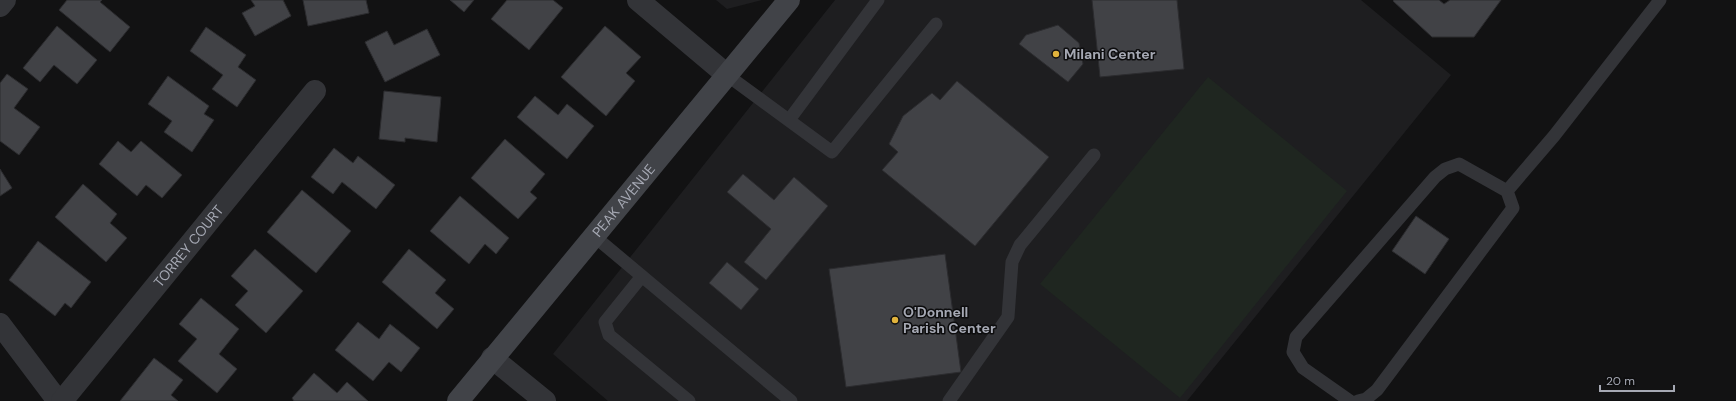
<svg xmlns="http://www.w3.org/2000/svg" width="1736" height="401" font-family="'DM Sans',sans-serif">
  <style>
    .built { fill: #1e1e20 }
    .green { fill: #1f2620 }
    .building { fill: #414246; stroke: #2c2c2f }
    .lines { fill: none; stroke-linecap: round; stroke-linejoin: round }
    .lane { stroke: #333438; stroke-width: 13 }
    .street { stroke: #333438; stroke-width: 22 }
    .secondary { stroke: #414348; stroke-width: 22 }
    .poi-dot { fill: #e1b33c; stroke: #0d0d0e; stroke-width: 1.5 }
    .labels { text-anchor: middle; dominant-baseline: central; stroke-width: 3; stroke-linejoin: round; paint-order: stroke }
    .poi-label { font-size: 14px; font-weight: bold; fill: #a5a8b3; stroke: #0d0d0e; text-anchor: start }
    .street-label { font-size: 14px; fill: #a5a8b3; stroke: #0d0d0e }
  </style>
  <rect width="100%" height="100%" fill="#121213"/>
  <!-- built -->
  <path class="built" d="M716,0H762L727,9Z
    M835,0H1361L1451,75L1187,401H608L553,354Z"/>
  <!-- green -->
  <path class="green" d="M1208,77L1347,191L1180,398L1040,284Z"/>
  <!-- building -->
  <path class="building" d="M67,0H102L100,2L130,27L110,52L59,10Z
    M251,0H283L291,16L255,36L242,13L255,6Z
    M303,0H366L369,13L308,26Z
    M450,0H474L464,12Z
    M507,0H553L563,8L529,50L491,19Z
    M1092,0H1177L1184,69L1100,77Z
    M1394,0H1439L1444,4L1450,0H1501L1474,37H1432L1393,1Z
    M1058,25L1079,43L1083,64L1068,82L1019,44L1026,35Z
    M57,26L97,60L77,84L54,65L40,82L23,68Z
    M605,26L641,57L626,73L635,81L606,116L561,77Z
    M206,27L246,55L238,67L256,80L237,107L212,89L223,75L190,51Z
    M427,29L440,55L385,82L365,42L387,31L394,45Z
    M7,74L28,89L14,108L40,127L19,155L0,141V83Z
    M168,76L209,106L204,114L214,120L192,152L164,132L172,121L148,104Z
    M957,81L1049,157L975,246L882,170L898,152L889,144L903,116L932,93L940,100Z
    M384,91L441,97L437,142L405,138V142L379,139Z
    M535,96L558,115L567,104L594,126L567,159L517,117Z
    M505,139L545,174L530,192L537,198L518,219L471,178Z
    M118,141L131,152L141,141L182,175L162,198L146,185L137,196L99,164Z
    M334,148L353,163L358,156L395,185L376,209L342,182L333,194L311,177Z
    M0,169L12,188L0,196Z
    M743,174L774,200L794,177L828,206L766,280L744,262L771,229L727,192Z
    M83,184L117,214L110,223L127,238L106,262L55,217Z
    M302,190L351,231L316,273L267,232Z
    M460,196L509,238L496,254L485,244L469,264L430,231Z
    M1416,216L1449,239L1425,274L1392,251Z
    M38,241L91,282L71,308L65,303L55,316L9,280Z
    M255,249L303,291L266,333L235,305L248,291L231,276Z
    M409,249L446,280L435,293L454,309L437,329L382,282Z
    M945,254L961,372L846,387L829,269Z
    M727,262L759,289L741,310L709,283Z
    M201,298L239,329L219,354L237,369L217,393L178,361L197,339L179,324Z
    M358,322L379,339L390,324L420,348L401,372L389,362L373,381L335,350Z
    M154,358L183,380L171,395L178,401H120Z
    M314,373L337,393L347,382L368,401H294L292,398Z"/>
  <g class="lines">
    <!-- lane -->
    <path class="lane" d="M727,75L832,152L936,24
      M789,120L878,0
      M1507,191L1554,136L1660,0
      M594,236L791,401
      M642,276L605,322L609,335L689,401
      M949,401L1008,317L1012,262L1020,245L1094,155
      M1350,401L1303,368L1293,352L1296,337L1435,177L1445,169L1459,164L1507,191L1513,208L1377,390L1366,399L1358,401"/>
    <!-- street -->
    <g class="street">
      <path d="M638,0L727,75"/>
      <path d="M0,6L5,0"/>
      <path d="M0,324L58,401"/>
      <path d="M492,358L545,401"/>
      <path id="s1" d="M62,401L315,91"/>
    </g>
    <!-- secondary -->
    <path class="secondary" id="s2" d="M458,401L789,0"/>
  </g>
  <!-- markers -->
  <g class="poi-dot">
    <circle cx="1056" cy="54" r="4"/>
    <circle cx="895" cy="320" r="4"/>
  </g>
  <g class="labels">
    <!-- poi labels -->
    <g class="poi-label">
      <text x="1064" y="54">Milani Center</text>
      <text x="903" y="312">O'Donnell<tspan x="903" dy="16">Parish Center</tspan></text>
    </g>
    <!-- street labels -->
    <g class="street-label">
      <text stroke="none"><textPath href="#s2" startOffset="260">PEAK AVENUE</textPath></text>
      <text stroke="none"><textPath href="#s1" startOffset="200">TORREY COURT</textPath></text>
    </g>
  </g>
  <!-- scale -->
  <path d="M1600 385v6h74v-6" fill="none" stroke="#a5a8b3" stroke-width="2"/>
  <text x="1606" y="385" font-size="12" fill="#a5a8b3" stroke="#0d0d0e" stroke-width="3" paint-order="stroke">20 m</text>
</svg>
